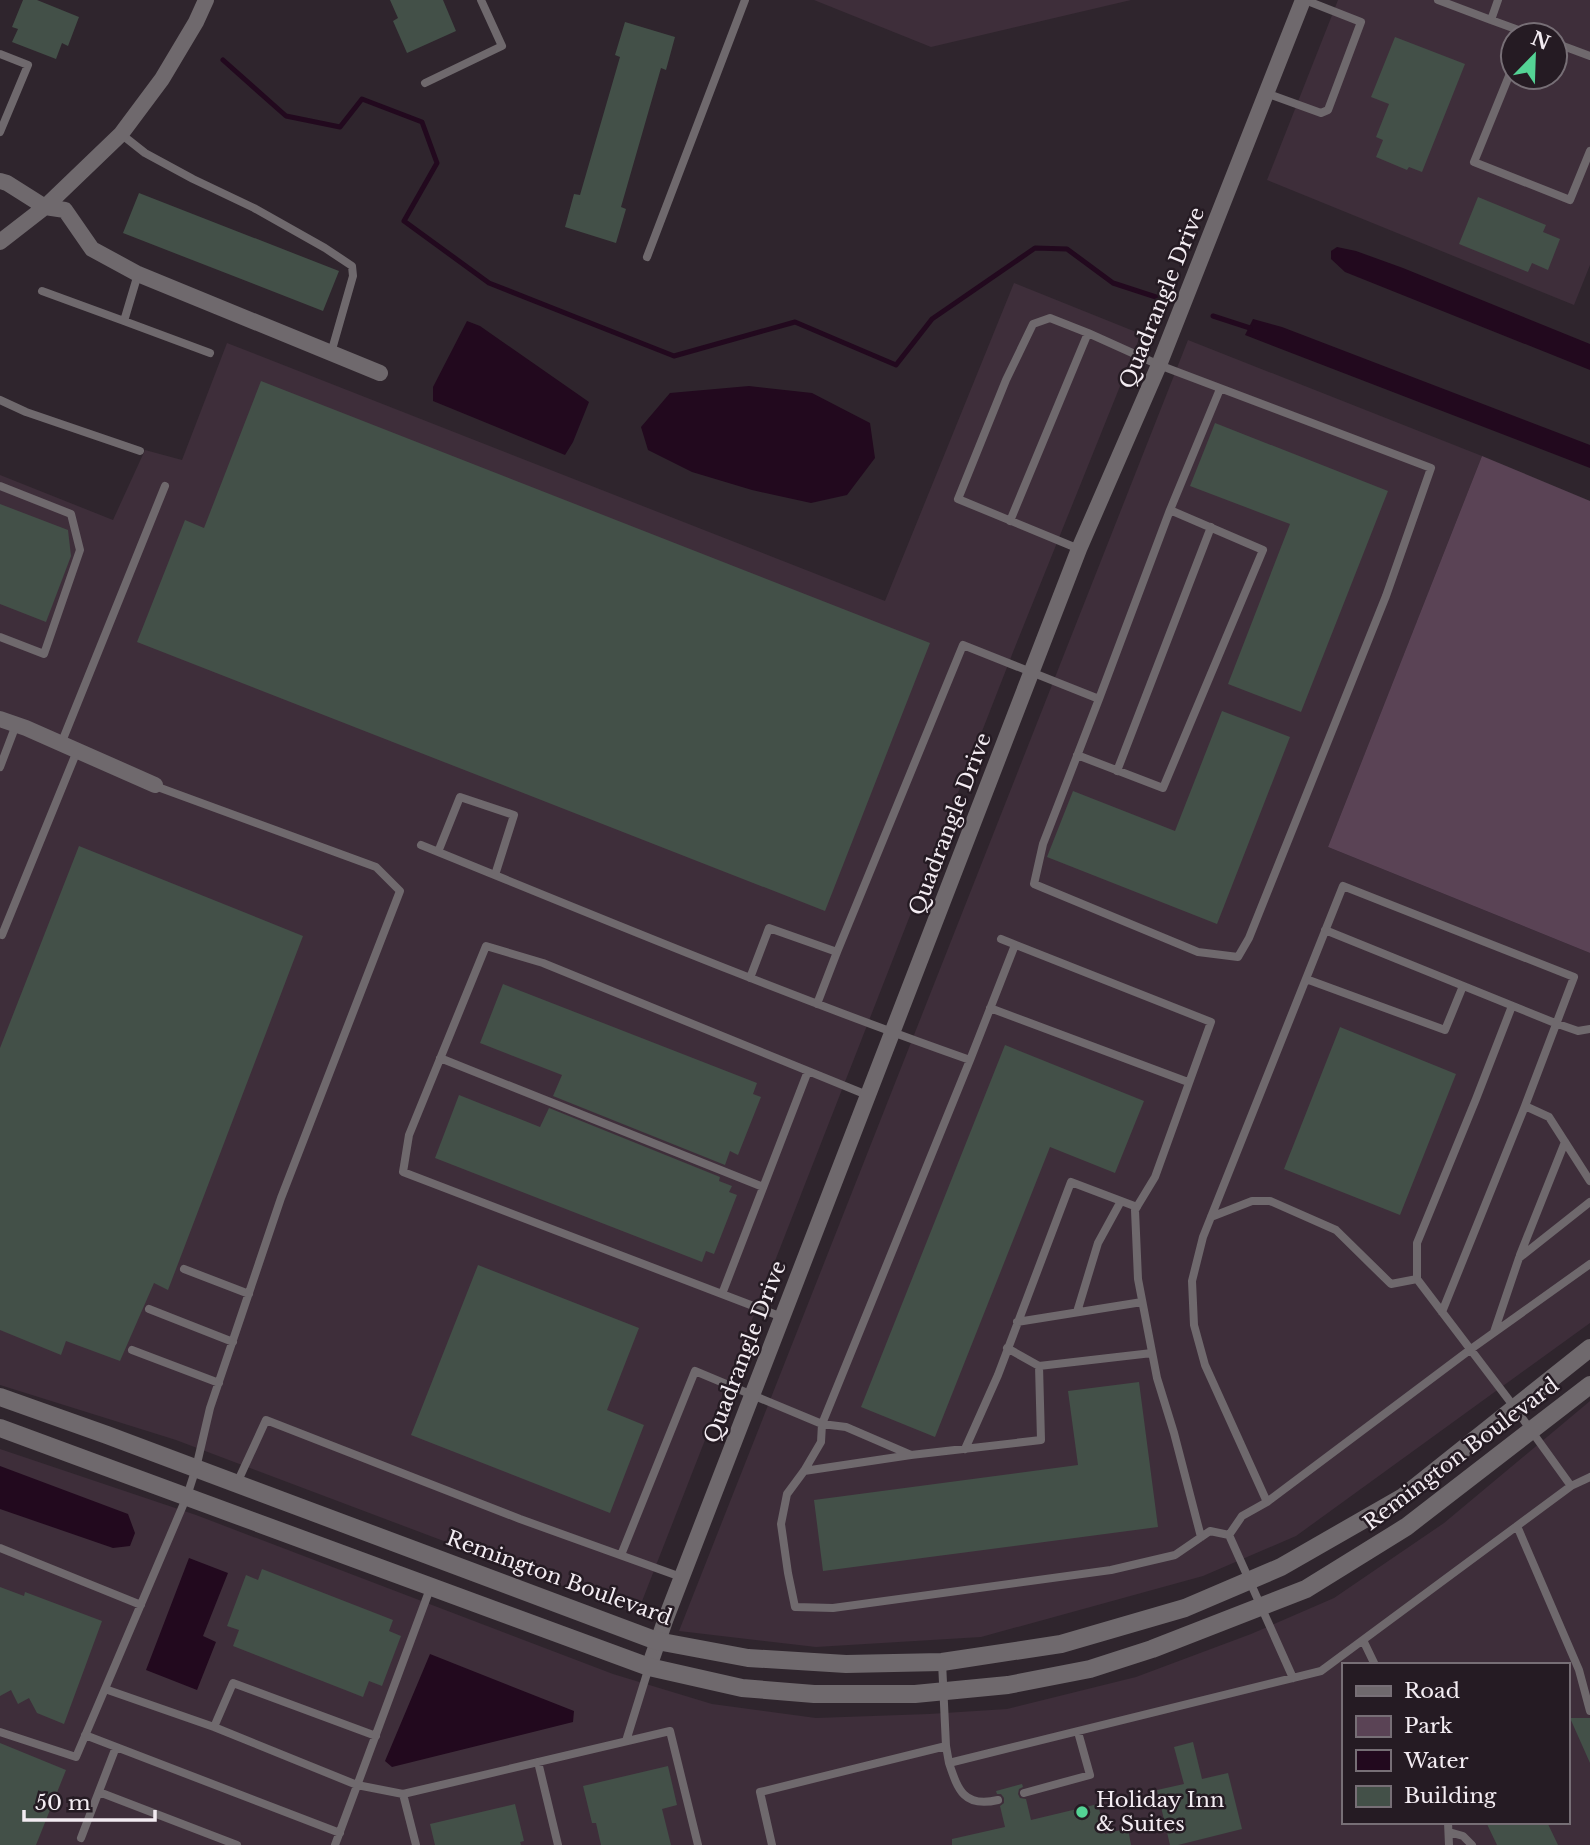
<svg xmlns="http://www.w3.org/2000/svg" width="1590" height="1845" font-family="'Libre Baskerville',serif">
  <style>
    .built { fill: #3e2e3a; fill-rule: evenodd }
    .green { fill: #5a4355 }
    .water { fill: #22091e }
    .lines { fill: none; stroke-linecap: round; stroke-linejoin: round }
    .stream { stroke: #22091e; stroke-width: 5 }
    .building { fill: #435048 }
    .service { stroke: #6f696d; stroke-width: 8 }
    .minor { stroke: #6f696d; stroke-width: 16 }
    .tertiary { stroke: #6f696d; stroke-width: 18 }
    .poi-dot { fill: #54d395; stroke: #251b23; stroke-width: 2.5 }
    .labels { text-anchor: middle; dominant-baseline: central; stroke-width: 5; stroke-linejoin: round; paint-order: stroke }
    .street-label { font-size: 21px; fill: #f3ecf2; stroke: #251b23 }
    .poi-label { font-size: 21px; fill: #f3ecf2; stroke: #251b23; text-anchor: start }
  </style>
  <rect width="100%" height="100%" fill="#2f252d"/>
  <!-- built -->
  <path class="built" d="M814,0H1131L931,47Z
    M1338,0H1590V265L1574,305L1267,180ZM1513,35H1555V77H1513Z
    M1014,283L1141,334L1013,652L637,1614L176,1440L0,1385V475L113,520L145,450L182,460L227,343L885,601Z
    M1188,340L1482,456L1328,847L1590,953V1323L1296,1536L1203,1576L981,1637L816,1647L679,1631Z
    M1590,1401V1845H0V1449L196,1515L613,1674L712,1704L816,1718L929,1714L1007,1709L1136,1677L1251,1634L1334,1598L1444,1523ZM1343,1665H1567V1822H1343Z"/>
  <!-- green -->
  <path class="green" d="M1482,456L1590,501V953L1328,847Z"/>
  <!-- water -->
  <path class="water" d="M1337,247L1356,251L1403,268L1590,344V370L1345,272L1331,259V251Z
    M1253,319L1282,327L1590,445V468L1245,335Z
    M467,321L480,326L589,402L573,442L565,455L433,401V387Z
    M749,386L812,393L870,423L875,458L847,495L811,503L752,490L692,472L648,450L641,427L670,393Z
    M0,1466L128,1514L135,1533L130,1546L113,1548L0,1509Z
    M189,1558L228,1573L203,1636L216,1642L197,1690L146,1670Z
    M430,1654L574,1711L573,1722L392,1767L385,1761Z"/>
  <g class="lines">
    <!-- stream -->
    <path class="stream" d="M223,60L286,116L340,127L362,99L422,122L437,163L404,221L489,283L674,356L795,322L896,365L932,319L1035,248L1067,249L1113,283L1159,298
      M1213,316L1250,328"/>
  </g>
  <!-- building -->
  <path class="building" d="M23,0H37L79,17L68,46L62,43L56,59L12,42L18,29L12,27Z
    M390,0H443L456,31L407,53L393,21L398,18Z
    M625,22L675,37L666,70L661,68L621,207L626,209L616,243L565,227L574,194L580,195L620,57L615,55Z
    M1395,37L1465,64L1422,172L1409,167L1407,170L1376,157L1383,140L1376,137L1389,104L1371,97Z
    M139,193L339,271L323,311L123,233Z
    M1478,197L1546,225L1543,232L1560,239L1548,270L1532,263L1528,272L1459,244Z
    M261,381L930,643L825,911L137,642L185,520L204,528Z
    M1215,423L1388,491L1301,712L1228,684L1290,524L1190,486Z
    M0,504L68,530L71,556L46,622L0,604Z
    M1222,711L1290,737L1217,924L1047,857L1073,791L1175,831Z
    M79,846L303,936L168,1290L154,1283L120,1361L66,1341L61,1355L0,1330V1048Z
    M503,984L757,1083L753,1094L761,1097L738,1155L730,1151L725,1165L553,1096L562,1075L480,1043Z
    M1340,1027L1456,1074L1400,1215L1284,1169Z
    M1005,1045L1144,1101L1115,1173L1050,1147L935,1437L861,1407Z
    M459,1095L540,1127L549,1108L720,1177L719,1181L732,1186L729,1192L737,1195L714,1254L706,1251L702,1262L435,1158Z
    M478,1265L639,1328L607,1410L644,1425L610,1513L411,1435Z
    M1139,1382L1158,1527L823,1571L814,1500L1078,1465L1068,1391Z
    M262,1569L393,1620L389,1631L401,1636L382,1686L369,1681L363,1697L233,1646L239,1630L227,1626L246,1575L258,1580Z
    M0,1587L24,1596L25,1592L102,1621L64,1724L37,1713L29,1698L18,1704L11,1690L0,1696Z
    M1570,1718H1590V1763Z
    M1193,1742L1202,1779L1228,1773L1242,1829L1178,1845H1170L1157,1790L1184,1784L1174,1747Z
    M0,1743L66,1770L36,1845H0Z
    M668,1766L677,1805L662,1809L671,1845H601L596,1823H592L583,1786Z
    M1022,1784L1023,1787L1019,1789L1018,1794L1020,1798L1026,1799L1031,1820L1098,1804L1105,1834L1128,1828L1131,1845H952V1839L1005,1827L1000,1806L1004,1803V1798L1001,1794H997L996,1791Z
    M515,1804L524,1841L520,1842L521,1845H435L430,1824Z
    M1486,1822H1547L1558,1845H1497Z"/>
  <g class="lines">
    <!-- service -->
    <path class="service" d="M1438,0L1491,20L1498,0
      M1491,20L1532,35
      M1555,43L1590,56
      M0,54L28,65L0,132
      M1513,66L1474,162L1570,200L1590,151
      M425,83L502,46L481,0
      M1266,93L1321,113L1328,110L1361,22L1305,0
      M121,134L145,153L193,179L254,208L325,248L352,266L353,276L331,353
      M647,257L745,0
      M138,274L124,321L210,353
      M42,291L124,321
      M0,400L26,412L140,451
      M0,486L71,514L80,550L44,654L0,637
      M1010,521L1088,333
      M1099,699L1170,510L1220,389
      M61,744L165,486
      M1077,755L1163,788L1263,550L1170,510
      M0,767L16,725
      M1117,771L1211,527
      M421,845C603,919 785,995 970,1060L1015,945
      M438,852L460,797L514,815L495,875
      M1325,930L1555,1023L1578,1031L1590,1029
      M2,935L77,751
      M1001,939L1211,1022L1155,1177L1135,1210L1138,1279L1157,1378L1174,1433L1201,1537
      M837,952L963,645L1099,699L1043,844L1034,884L1198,952L1238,957L1249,938L1386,596L1431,468L1159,365L1088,333L1050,318L1033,324L1006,380L958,499L1079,549
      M750,978L769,928L837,952L817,1004
      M1306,979L1445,1030L1463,986
      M990,1008L1188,1082
      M440,1058L763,1187
      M970,1060L822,1424L846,1427L911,1455L1041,1440L1039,1366L1152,1353
      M1211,1217L1252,1201H1270L1336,1230L1391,1284L1417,1279
      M1520,1255L1565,1142
      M184,1269L249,1294
      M722,1294L808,1071
      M149,1309L233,1342
      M1077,1312L1098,1243L1121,1201
      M1442,1312L1525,1106
      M782,1317L403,1172L409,1135L486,946L543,963L867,1095
      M1017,1322L1142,1302
      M1494,1332L1519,1258L1590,1202
      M1007,1348L1039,1366
      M132,1350L219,1383
      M965,1449L998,1375L1071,1182L1137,1207
      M804,1471L911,1455
      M237,1483L266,1420L520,1519L681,1577
      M1571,1486L1590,1477
      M1267,1502L1205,1365L1194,1325L1192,1281L1203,1237L1343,886L1574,977L1525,1106L1549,1117L1590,1181
      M1517,1526L1579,1670L1590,1711
      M0,1548L141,1605
      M621,1555L695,1371L822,1424L821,1442L804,1471L787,1494L781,1524L788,1573L795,1607L833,1608L1111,1570L1175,1555L1210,1531L1229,1535
      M1363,1640L1375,1665
      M1293,1678L1229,1535L1242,1516L1267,1502L1471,1349L1590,1264
      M105,1689L214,1727L357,1785L403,1794
      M214,1727L233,1683L376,1736
      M0,1732L76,1757L187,1496L196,1468L210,1408L281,1198L400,891L376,867L155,786
      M85,1735L340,1833
      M626,1741L649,1667
      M946,1746L949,1763L1321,1671L1571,1486L1515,1408L1417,1279V1243L1476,1099L1512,1006
      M538,1762L558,1845
      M949,1763C958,1790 964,1808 998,1800
      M99,1792L237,1845
      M1024,1793L1090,1775L1078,1732
      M1448,1822L1449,1845
      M1449,1832L1463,1836L1472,1845
      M81,1838L116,1747
      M335,1845L431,1586
      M416,1845L403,1794L670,1731L698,1845
      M772,1845L760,1792L946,1746L942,1662"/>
    <!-- minor -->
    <path class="minor" d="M0,181L7,183L45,207L65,210L92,249L138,274L380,373
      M0,242L45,207L121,134L162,79L196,22L206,0
      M0,719L26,728L155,785
      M649,1667L666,1618L1079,549L1159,365L1303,0"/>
    <!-- tertiary -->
    <path class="tertiary" d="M0,1397L107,1435L657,1641L748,1658L846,1664L942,1662L1061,1644L1185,1608L1281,1567L1403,1497L1590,1348
      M0,1428L649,1667L742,1688L814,1694H915L1008,1685L1090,1669L1152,1649L1306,1589L1406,1527L1590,1385"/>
  </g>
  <!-- markers -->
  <circle class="poi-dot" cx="1082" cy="1812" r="7"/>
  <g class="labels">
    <!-- street labels -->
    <g class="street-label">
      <text transform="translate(1162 298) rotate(-68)">Quadrangle Drive</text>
      <text transform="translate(950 824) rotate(-69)">Quadrangle Drive</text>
      <text transform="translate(745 1352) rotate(-69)">Quadrangle Drive</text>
      <text transform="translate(1461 1454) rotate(-37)">Remington Boulevard</text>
      <text transform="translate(559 1578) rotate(20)">Remington Boulevard</text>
    </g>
    <!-- poi labels -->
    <g class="poi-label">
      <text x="1096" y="1800">Holiday Inn<tspan x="1096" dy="24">&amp; Suites</tspan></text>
    </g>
  </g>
  <!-- legend -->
  <rect x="1342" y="1663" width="228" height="161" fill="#251b23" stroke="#776f76" stroke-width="2"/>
  <rect x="1356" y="1686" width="35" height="10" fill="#6f696d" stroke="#776f76" stroke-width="2"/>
  <text x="1404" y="1698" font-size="21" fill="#f3ecf2">Road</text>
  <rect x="1356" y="1716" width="35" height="21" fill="#5a4355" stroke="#776f76" stroke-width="2"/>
  <text x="1404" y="1733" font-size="21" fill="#f3ecf2">Park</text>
  <rect x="1356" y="1750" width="35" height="21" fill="#22091e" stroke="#776f76" stroke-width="2"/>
  <text x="1404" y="1768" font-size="21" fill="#f3ecf2">Water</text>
  <rect x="1356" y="1786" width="35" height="21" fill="#435048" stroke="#776f76" stroke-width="2"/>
  <text x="1404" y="1803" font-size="21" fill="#f3ecf2">Building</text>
  <!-- north arrow -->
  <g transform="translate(1534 56) rotate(23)"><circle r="33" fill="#251b23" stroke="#776f76" stroke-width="2"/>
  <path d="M0-5L12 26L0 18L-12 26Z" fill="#54d395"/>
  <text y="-10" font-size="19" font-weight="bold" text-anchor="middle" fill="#f3ecf2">N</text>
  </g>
  <!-- scale -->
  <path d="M24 1810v10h131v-10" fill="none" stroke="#f3ecf2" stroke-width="3.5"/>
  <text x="35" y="1810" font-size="21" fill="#f3ecf2" stroke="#251b23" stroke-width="5" paint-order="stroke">50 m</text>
</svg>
